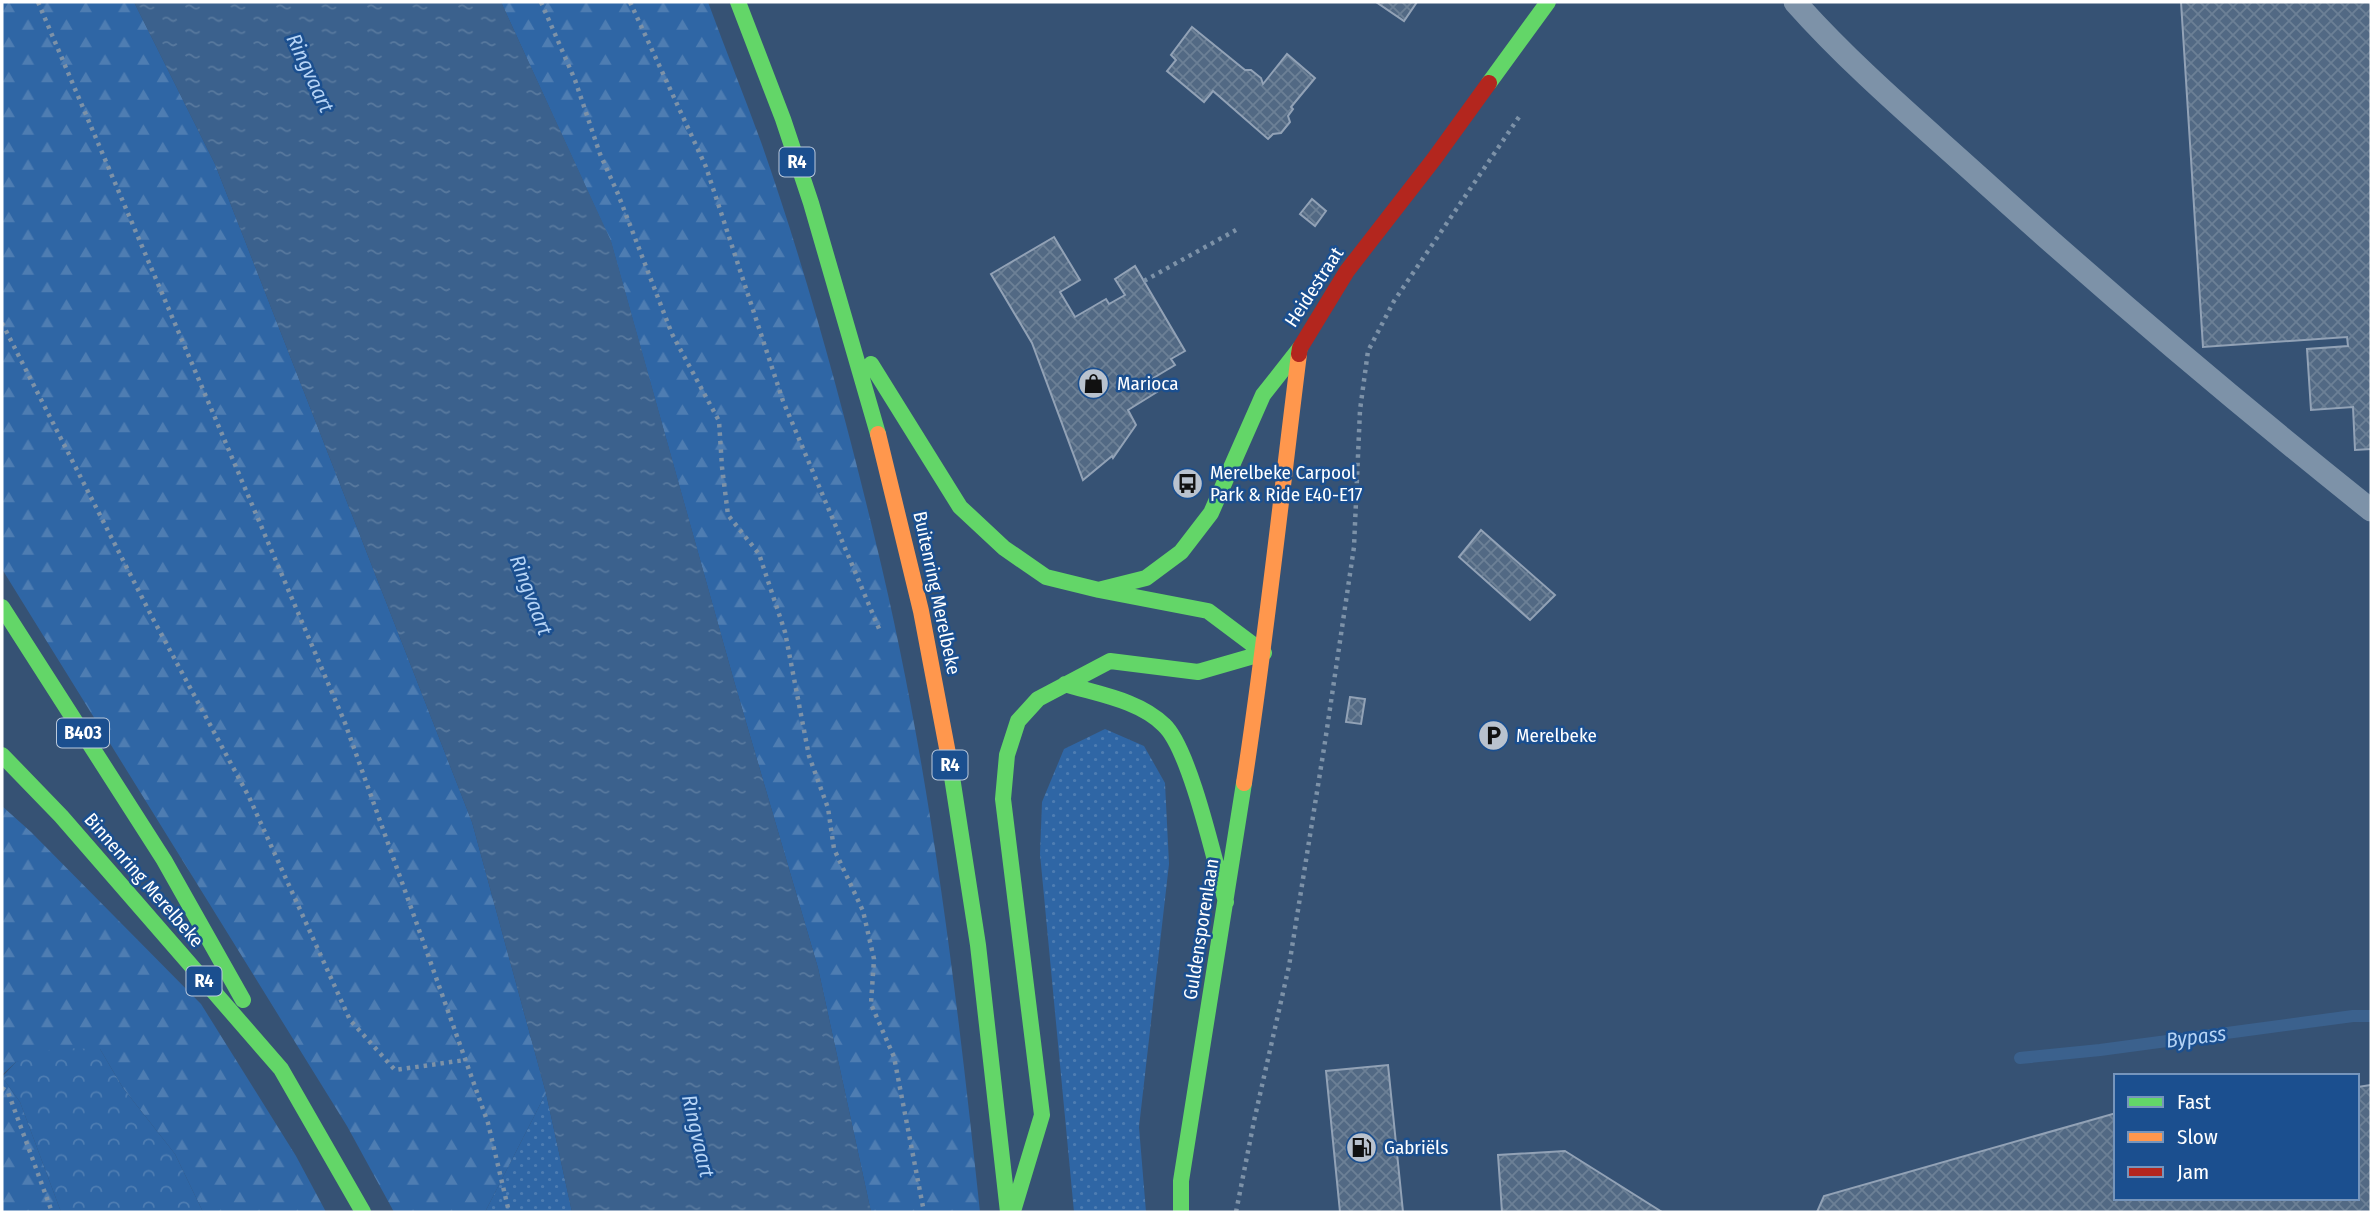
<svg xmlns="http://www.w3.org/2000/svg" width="2373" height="1214" font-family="'Fira Sans Condensed',sans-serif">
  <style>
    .grass { fill: url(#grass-dots) }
    .forest { fill: url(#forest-firs) }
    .park { fill: url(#park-crowns) }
    .water { fill: url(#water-ripples) }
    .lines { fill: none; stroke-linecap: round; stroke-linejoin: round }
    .stream { stroke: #3b618d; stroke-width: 12 }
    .building { fill: url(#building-cross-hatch); stroke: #92a2b6; stroke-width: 2 }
    .path { stroke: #7d92a8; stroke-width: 4.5; stroke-dasharray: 3.5 5; stroke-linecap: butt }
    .lane { stroke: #7d92a8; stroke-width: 23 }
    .fast { stroke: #63d668; stroke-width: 16 }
    .slow { stroke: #ff974d; stroke-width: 16 }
    .jam { stroke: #b3261e; stroke-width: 16 }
    .labels { text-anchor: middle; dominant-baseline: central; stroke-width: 5; stroke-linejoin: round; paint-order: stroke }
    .shield { fill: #1b4f8f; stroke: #bbcadd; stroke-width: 2 }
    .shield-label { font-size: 18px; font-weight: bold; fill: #fff }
    .street-label { font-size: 19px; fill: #fff; stroke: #1b4f8f }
    .poi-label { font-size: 19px; fill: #fff; stroke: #1b4f8f; text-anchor: start }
    .water-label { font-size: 21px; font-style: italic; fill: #b5d3f5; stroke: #1b4f8f }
  </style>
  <defs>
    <pattern id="grass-dots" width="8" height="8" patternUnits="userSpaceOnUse" patternTransform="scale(1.75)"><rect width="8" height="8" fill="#2f66a5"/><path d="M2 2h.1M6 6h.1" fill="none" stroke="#4e7db2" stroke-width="1.8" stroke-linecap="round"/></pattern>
    <pattern id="forest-firs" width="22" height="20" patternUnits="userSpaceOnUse" patternTransform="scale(1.75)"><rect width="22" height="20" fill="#2f66a5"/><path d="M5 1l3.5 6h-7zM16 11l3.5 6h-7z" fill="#4e7db2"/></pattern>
    <pattern id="park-crowns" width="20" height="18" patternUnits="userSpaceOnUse" patternTransform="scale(1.75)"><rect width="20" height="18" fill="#2f66a5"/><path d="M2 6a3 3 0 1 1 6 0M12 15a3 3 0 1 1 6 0" fill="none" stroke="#4e7db2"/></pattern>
    <pattern id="water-ripples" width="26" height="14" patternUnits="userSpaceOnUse" patternTransform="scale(1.75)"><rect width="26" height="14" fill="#3b618d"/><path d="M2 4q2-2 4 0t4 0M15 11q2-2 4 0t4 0" fill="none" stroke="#58799e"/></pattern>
    <pattern id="building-cross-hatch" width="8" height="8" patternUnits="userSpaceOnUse" patternTransform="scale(1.75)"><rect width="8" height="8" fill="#526984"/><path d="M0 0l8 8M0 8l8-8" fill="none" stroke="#6c8096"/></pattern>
  </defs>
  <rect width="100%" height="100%" fill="#365274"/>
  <!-- grass -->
  <path class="grass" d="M1105,729L1144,746L1165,783L1169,864L1139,1127L1146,1212H1074L1040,854L1042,802L1064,749Z
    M546,1093L572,1212H485Z"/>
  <!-- forest -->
  <path class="forest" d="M2,2H134L215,164L472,822L546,1093L485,1212H394L347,1126L2,569Z
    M501,2H708C725,49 744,95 761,142C806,270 843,407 875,539C929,760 956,986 980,1212H871L818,968L734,681L611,242Z
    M2,806L31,832L201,1004L296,1156L326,1212H203L175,1154L123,1088L100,1049L16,1062L2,1075Z
    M2,1077L20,1102L61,1212H2Z"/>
  <!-- park -->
  <path class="park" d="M55,1048L100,1049L123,1088L175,1154L203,1212H61L20,1102L2,1077L16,1062Z"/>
  <!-- water -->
  <path class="water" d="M134,2H501L611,241L734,681L818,968L871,1212H572L546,1093L472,822L215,164Z"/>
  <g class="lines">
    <!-- stream -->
    <path class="stream" d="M2020,1058L2100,1050L2353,1016H2371"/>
  </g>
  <!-- building -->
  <path class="building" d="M1376,2H1417L1404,21Z
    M2181,2H2371V449L2355,450L2353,407L2311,410L2307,349L2348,346L2347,337L2203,347Z
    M1192,27L1245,70H1251L1261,78L1263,84L1287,54L1315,78L1291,107L1293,109L1288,116L1290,122L1281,133L1273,134L1268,139L1213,91L1204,102L1167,71L1176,60L1171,55Z
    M1312,199L1326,211L1315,226L1300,214Z
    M1054,237L1080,280L1060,292L1075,317L1106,299L1109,304L1125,295L1115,279L1135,266L1185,351L1171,359L1175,365L1150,380L1157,392L1128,410L1136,425L1113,458L1112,456L1083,480L1032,343L991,274Z
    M1481,530L1555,595L1530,620L1459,557Z
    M1350,697L1365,699L1361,724L1346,722Z
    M1388,1065L1403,1212H1340L1326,1071Z
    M2371,1085V1212H1817L1824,1196L2116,1113V1198H2357V1087Z
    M1565,1151L1662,1212H1502L1498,1155Z"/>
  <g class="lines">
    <!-- path -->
    <path class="path" d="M38,2L345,723L488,1123L509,1212
      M541,2L575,80L600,154L618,194L672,334L719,421L722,467L728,515L759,554L785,632L809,756L828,808L834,849L863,911L874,959L871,1004L894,1057L924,1212
      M630,2L706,167L783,401L880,631
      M1144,281L1236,230
      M2,323L152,617L249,797L350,1020L395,1070L465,1060
      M2,1088L8,1092L52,1212
      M1236,1212L1254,1121L1289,966L1325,742L1354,547L1360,410L1368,351L1394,301L1519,117"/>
    <!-- lane -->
    <path class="lane" d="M1795,2C1851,65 1916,120 1979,177C2106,292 2237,403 2371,510"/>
    <!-- fast -->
    <path class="fast" d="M738,2L783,119L811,203L878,434
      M1489,83L1548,2
      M871,364L960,507L1004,548L1046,577L1099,590L1208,611L1264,653
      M1102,589L1146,578L1181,552L1211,513L1263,395L1300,348
      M2,607L164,860L243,1000
      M1065,684C1097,694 1139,700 1164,725C1190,749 1215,863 1226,902
      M2,755L61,816L281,1069L363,1212
      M950,764L978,945L1008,1212
      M1014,1208L1042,1115L1003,799L1007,755L1018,721L1038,699L1110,661L1198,672L1264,653
      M1181,1212V1181L1244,783"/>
    <!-- slow -->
    <path class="slow" d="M878,434L921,611L950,764
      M1244,783C1266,640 1281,497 1299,354"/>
    <!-- jam -->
    <path class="jam" d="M1299,354L1300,348L1347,271L1434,159L1489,83"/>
  </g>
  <!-- icons -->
  <defs>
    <symbol id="shop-disc" viewBox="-11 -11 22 22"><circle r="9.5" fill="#b9c2ce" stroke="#1b4f8f"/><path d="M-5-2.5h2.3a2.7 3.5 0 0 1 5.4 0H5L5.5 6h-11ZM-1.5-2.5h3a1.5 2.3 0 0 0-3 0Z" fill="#111"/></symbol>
    <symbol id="bus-disc" viewBox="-11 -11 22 22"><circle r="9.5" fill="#b9c2ce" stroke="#1b4f8f"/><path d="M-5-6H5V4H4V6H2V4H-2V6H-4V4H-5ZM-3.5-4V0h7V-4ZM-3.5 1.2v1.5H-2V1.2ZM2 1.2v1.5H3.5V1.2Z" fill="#111"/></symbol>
    <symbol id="parking-disc" viewBox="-11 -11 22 22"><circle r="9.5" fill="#b9c2ce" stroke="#1b4f8f"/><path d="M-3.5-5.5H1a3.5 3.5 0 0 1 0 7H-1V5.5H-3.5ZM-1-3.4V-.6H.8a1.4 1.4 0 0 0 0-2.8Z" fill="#111"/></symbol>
    <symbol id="fuel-disc" viewBox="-11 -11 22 22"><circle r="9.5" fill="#b9c2ce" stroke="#1b4f8f"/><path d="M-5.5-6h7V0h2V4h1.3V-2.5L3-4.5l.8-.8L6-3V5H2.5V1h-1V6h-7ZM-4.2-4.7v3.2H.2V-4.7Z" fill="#111"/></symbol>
  </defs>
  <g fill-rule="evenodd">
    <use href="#shop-disc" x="1076" y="366" width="35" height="35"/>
    <use href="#bus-disc" x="1170" y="466" width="35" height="35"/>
    <use href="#parking-disc" x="1476" y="718" width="35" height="35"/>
    <use href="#fuel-disc" x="1344" y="1130" width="35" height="35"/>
  </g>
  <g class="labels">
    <!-- shield labels -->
    <g class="shield">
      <rect x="779.5" y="147.5" width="35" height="29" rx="5"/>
      <rect x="57" y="718.5" width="52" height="29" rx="5"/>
      <rect x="932.5" y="750.5" width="35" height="29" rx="5"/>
      <rect x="186.5" y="966.5" width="35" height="29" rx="5"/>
    </g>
    <g class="shield-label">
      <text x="797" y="162">R4</text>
      <text x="83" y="733">B403</text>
      <text x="950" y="765">R4</text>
      <text x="204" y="981">R4</text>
    </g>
    <!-- street labels -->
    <g class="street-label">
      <text transform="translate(1314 287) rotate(-57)">Heidestraat</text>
      <text transform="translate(937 593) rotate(78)">Buitenring Merelbeke</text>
      <text transform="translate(144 880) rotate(49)">Binnenring Merelbeke</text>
      <text transform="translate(1201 929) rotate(-81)">Guldensporenlaan</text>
    </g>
    <!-- poi labels -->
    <g class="poi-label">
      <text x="1117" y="383">Marioca</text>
      <text x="1210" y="472">Merelbeke Carpool<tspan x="1210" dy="22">Park &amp; Ride E40-E17</tspan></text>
      <text x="1516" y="735">Merelbeke</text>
      <text x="1384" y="1147">Gabriëls</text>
    </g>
    <!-- water labels -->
    <g class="water-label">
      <text transform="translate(310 73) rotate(65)">Ringvaart</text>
      <text transform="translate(531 595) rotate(69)">Ringvaart</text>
      <text transform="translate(2196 1037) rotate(-7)">Bypass</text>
      <text transform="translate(698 1136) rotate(77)">Ringvaart</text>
    </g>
  </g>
  <!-- border -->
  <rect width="2373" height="1214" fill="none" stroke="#ffffff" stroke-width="7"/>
  <!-- legend -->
  <rect x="2114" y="1074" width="245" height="126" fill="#1b4f8f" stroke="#7695bc" stroke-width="2"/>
  <rect x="2128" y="1097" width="35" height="10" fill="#63d668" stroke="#7695bc" stroke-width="2"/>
  <text x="2177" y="1109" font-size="21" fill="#ffffff">Fast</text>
  <rect x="2128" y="1132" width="35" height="10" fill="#ff974d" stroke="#7695bc" stroke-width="2"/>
  <text x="2177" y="1144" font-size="21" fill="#ffffff">Slow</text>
  <rect x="2128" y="1167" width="35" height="10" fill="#b3261e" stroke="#7695bc" stroke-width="2"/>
  <text x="2177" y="1179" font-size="21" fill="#ffffff">Jam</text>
</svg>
